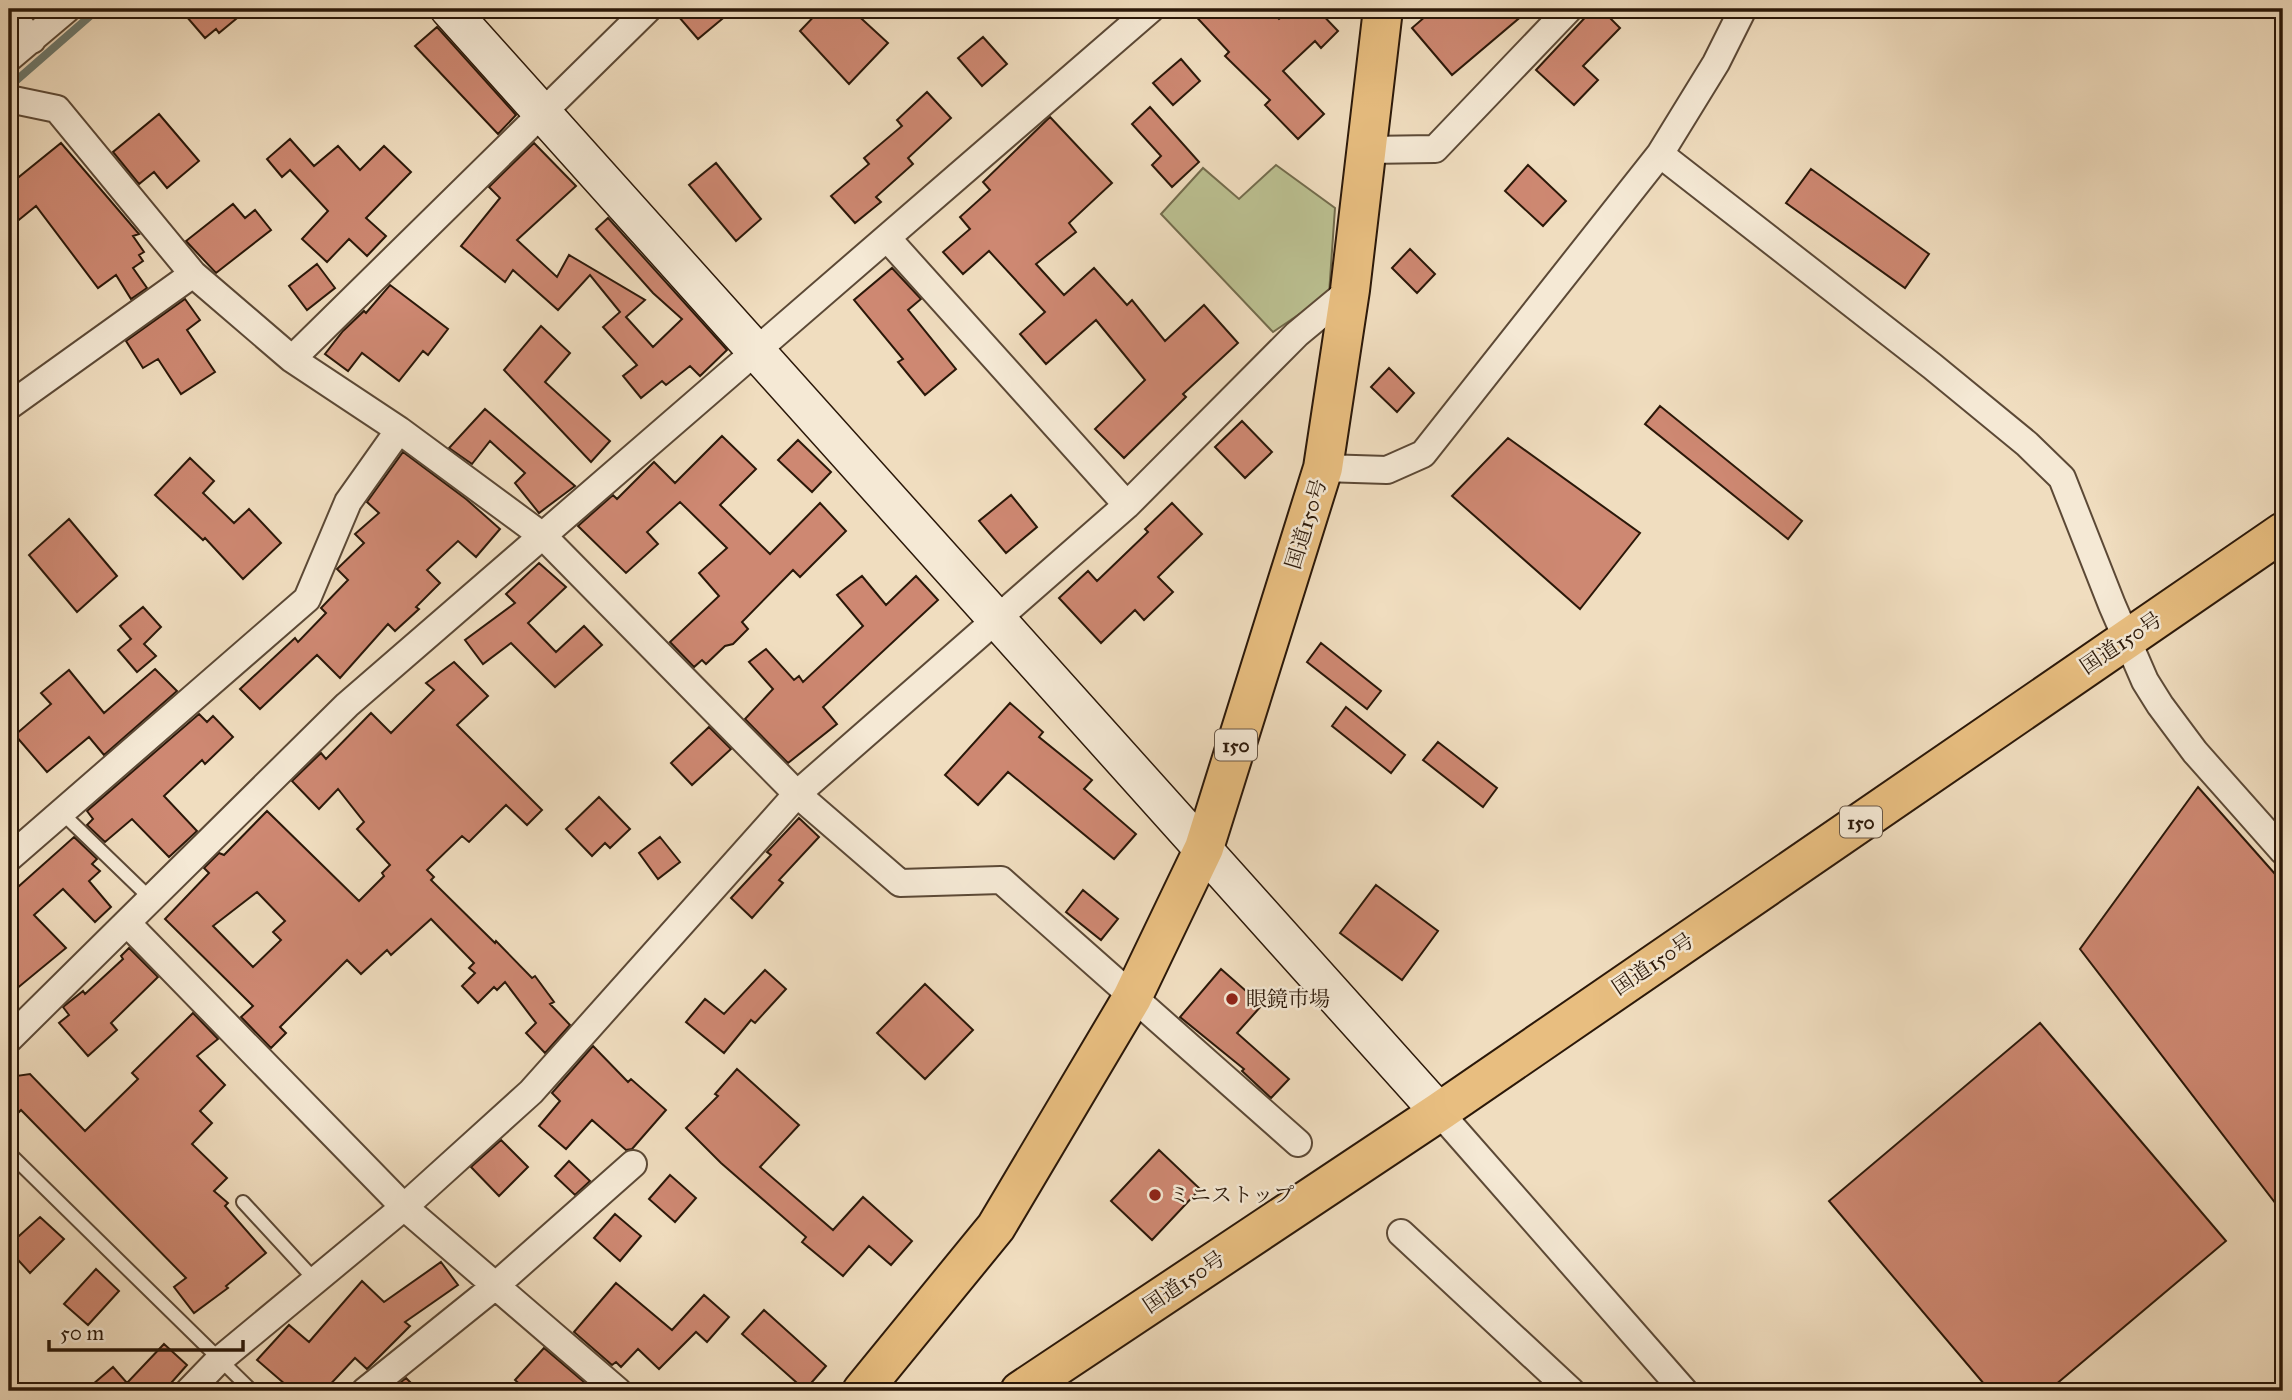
<svg xmlns="http://www.w3.org/2000/svg" width="2292" height="1400" font-family="'IM FELL Great Primer','Noto Serif JP',serif">
  <style>
    .green { fill: #bbc091; stroke: #736c4d; stroke-width: 2 }
    .lines { fill: none; stroke-linecap: round; stroke-linejoin: round }
    .stream { stroke: #6e7a6e; stroke-width: 8 }
    .building { fill: #ce8872; stroke: #2b1809; stroke-width: 2; fill-rule: evenodd }
    .lane-casing { stroke: #5c4936; stroke-width: 16 }
    .street-casing { stroke: #5c4936; stroke-width: 30 }
    .secondary-casing { stroke: #2b1809; stroke-width: 40 }
    .highway-casing { stroke: #2b1809; stroke-width: 42 }
    .lane { stroke: #f5e9d5; stroke-width: 12 }
    .street { stroke: #f5e9d5; stroke-width: 26 }
    .secondary { stroke: #f5e9d5; stroke-width: 37 }
    .highway { stroke: #e8be80; stroke-width: 38 }
    .poi-dot { fill: #8f2418; stroke: #f5e9d5; stroke-width: 2.5 }
    .labels { text-anchor: middle; dominant-baseline: central; stroke-width: 5; stroke-linejoin: round; paint-order: stroke }
    .shield { fill: #f5e9d5; stroke: #685746; stroke-width: 2 }
    .shield-label { font-size: 19px; font-weight: bold; fill: #2b1809 }
    .street-label { font-size: 21px; fill: #2b1809; stroke: #f5e9d5 }
    .poi-label { font-size: 21px; fill: #2b1809; stroke: #f5e9d5; text-anchor: start }
  </style>
  <rect width="100%" height="100%" fill="#f0ddbf"/>
  <filter id="stains"><feTurbulence type="fractalNoise" baseFrequency=".00286" numOctaves="4"/><feColorMatrix values="0 0 0 0 .2 0 0 0 0 .09 0 0 0 0 .02 0 0 0 .5 -.17"/></filter>
  <radialGradient id="worn" r=".72"><stop offset=".6" stop-color="#630" stop-opacity="0"/><stop offset="1" stop-color="#630" stop-opacity=".3"/></radialGradient>
  <!-- green -->
  <path class="green" d="M1276,165L1335,208L1329,294L1273,332L1161,214L1203,168L1239,199Z"/>
  <g class="lines">
    <!-- stream -->
    <path class="stream" d="M11,85L98,9"/>
  </g>
  <!-- building -->
  <path class="building" d="M180,9H248L219,33L216,29L205,38Z
    M672,9H734L698,39Z
    M821,9H851L888,43L849,84L800,31Z
    M1189,9H1269L1279,19L1291,9H1317L1338,31L1321,48L1315,41L1283,71L1324,114L1298,139L1265,105L1270,100L1225,56L1229,52Z
    M1434,9H1530L1452,75L1412,28Z
    M1593,9H1601L1620,28L1583,66L1598,80L1574,105L1536,70Z
    M437,27L516,115L498,134L415,46Z
    M983,37L1007,64L982,86L958,58Z
    M1181,59L1200,81L1173,105L1153,83Z
    M927,92L951,118L908,158L913,164L876,197L881,202L855,223L831,196L869,164L864,158L902,126L897,120Z
    M1150,107L1199,162L1172,187L1152,165L1161,156L1132,124Z
    M159,114L199,161L167,188L154,172L139,184L113,152Z
    M1050,117L1112,183L1069,223L1076,232L1036,264L1064,295L1094,268L1127,305L1132,300L1165,341L1204,305L1238,343L1183,394L1186,397L1124,458L1095,429L1145,380L1096,320L1046,364L1020,334L1045,312L989,251L963,274L943,252L970,229L960,217L990,190L983,182Z
    M290,139L314,166L338,146L360,170L384,146L411,172L366,218L386,236L367,256L349,239L327,262L302,239L328,211L290,170L282,177L267,159Z
    M61,143L139,234L133,236L144,252L139,255L143,261L133,268L147,288L131,299L116,275L98,288L36,206L9,228V185Z
    M534,143L576,186L517,240L557,277L569,255L645,300L626,317L653,347L682,319L653,293L596,229L608,218L727,350L700,376L690,366L666,385L662,381L641,398L623,376L637,365L603,327L620,312L590,275L558,310L513,270L505,282L461,246L500,198L489,187Z
    M716,163L761,219L736,241L689,185Z
    M1528,165L1566,201L1543,226L1505,191Z
    M1811,169L1929,254L1905,288L1786,203Z
    M233,204L245,218L255,210L271,230L216,273L186,241Z
    M1410,249L1435,274L1417,293L1392,268Z
    M317,264L335,288L307,310L289,286Z
    M892,268L921,299L908,310L956,369L925,395L898,362L903,359L854,300Z
    M390,285L448,329L428,355L423,351L399,381L362,353L348,371L325,354L343,331L364,311L366,313Z
    M185,299L200,320L187,330L215,372L181,394L158,359L143,368L126,341Z
    M541,326L570,353L545,382L610,441L591,462L504,370Z
    M1389,368L1414,393L1397,412L1371,387Z
    M1660,406L1802,521L1788,539L1645,424Z
    M485,409L575,486L539,513L515,483L525,473L490,441L472,464L449,448Z
    M1242,421L1272,452L1245,478L1215,447Z
    M722,436L756,469L720,505L770,554L820,503L846,531L800,577L793,570L742,622L748,629L733,644L725,646L706,664L702,660L694,667L670,642L719,596L699,573L727,548L680,502L647,532L658,544L626,573L578,526L613,495L617,499L654,462L675,483Z
    M1508,438L1640,533L1580,609L1452,496Z
    M798,440L831,472L812,492L778,460Z
    M403,452L466,499L500,529L476,557L458,541L427,570L440,583L416,607L419,609L395,631L388,624L340,678L317,655L260,709L240,689L295,638L298,642L326,613L321,608L348,580L337,569L364,543L355,534L379,513L367,502Z
    M190,458L214,481L203,493L234,523L249,509L281,543L243,579L205,538L203,540L155,495Z
    M1011,495L1037,527L1006,553L979,521Z
    M1172,503L1202,534L1158,577L1173,592L1144,620L1135,610L1101,643L1059,598L1088,571L1097,581L1148,532L1145,529Z
    M69,519L117,576L77,612L29,555Z
    M539,563L566,587L528,623L556,652L584,626L602,645L555,687L511,643L483,664L465,640L515,603L506,594Z
    M862,576L886,605L916,576L938,600L823,707L837,724L788,763L745,719L773,689L749,662L766,649L794,680L799,676L803,682L863,626L837,595Z
    M143,607L161,627L144,644L156,656L137,672L118,650L131,639L120,626Z
    M1321,643L1381,691L1367,709L1307,662Z
    M454,662L488,696L457,725L542,810L527,825L506,805L469,842L462,836L427,870L434,877L431,880L495,943L496,941L532,978L535,976L554,1002L550,1004L570,1025L545,1053L526,1033L536,1023L505,982L497,990L494,987L478,1003L462,986L475,973L469,968L474,963L431,919L391,955L387,950L361,974L347,960L280,1027L286,1033L271,1048L241,1017L253,1006L165,919L209,873L204,868L219,853L224,855L267,811L359,901L384,876L382,873L390,865L357,829L364,822L338,789L319,809L292,781L321,753L326,759L371,713L391,733L434,690L426,683ZM257,892L285,921L273,932L281,940L253,967L213,926Z
    M155,669L177,691L104,755L89,737L47,772L15,735L51,704L41,693L69,670L104,713Z
    M1010,703L1043,732L1039,737L1092,780L1084,789L1136,834L1114,859L1008,772L978,805L945,775Z
    M1346,707L1405,755L1391,773L1332,726Z
    M199,714L207,722L213,716L233,737L205,764L202,760L164,796L197,831L169,857L132,819L105,842L87,825L93,819L87,811Z
    M709,727L731,749L692,785L671,763Z
    M1438,742L1497,788L1483,807L1423,760Z
    M2198,787L2283,883V1213L2080,949Z
    M599,797L630,829L610,848L605,843L592,856L566,829Z
    M799,818L819,837L779,880L783,883L752,918L731,898L771,855L767,852Z
    M74,837L97,859L92,864L100,871L89,881L111,907L95,922L63,889L34,915L66,948L9,995V895Z
    M660,837L680,862L658,879L639,853Z
    M1376,885L1438,931L1402,980L1340,933Z
    M1083,890L1118,919L1101,940L1066,912Z
    M129,948L158,977L111,1023L117,1030L88,1056L59,1023L69,1015L63,1007L83,991L85,994L123,959L121,956Z
    M1221,969L1262,1005L1237,1033L1289,1079L1271,1098L1242,1071L1244,1069L1180,1017Z
    M765,970L786,989L755,1023L751,1020L724,1053L686,1022L705,999L724,1014Z
    M925,984L973,1030L925,1079L877,1033Z
    M193,1013L218,1039L197,1056L225,1085L200,1111L212,1123L192,1144L227,1178L214,1191L228,1203L225,1206L266,1253L226,1286L228,1288L194,1313L174,1287L186,1278L21,1110L9,1122V1077L30,1074L85,1131L138,1079L132,1073Z
    M2040,1023L2226,1241L2048,1391H1990L1829,1201Z
    M593,1046L628,1082L631,1079L666,1110L632,1149L626,1150L592,1120L566,1149L539,1126L560,1101L552,1093Z
    M737,1069L799,1125L760,1167L833,1230L863,1197L912,1241L891,1265L869,1246L843,1276L802,1242L806,1237L721,1163L686,1128L718,1096L715,1094Z
    M501,1140L528,1167L499,1196L471,1167Z
    M1159,1150L1200,1189L1152,1240L1111,1201Z
    M569,1161L590,1181L575,1195L555,1176Z
    M670,1175L696,1198L675,1222L649,1199Z
    M615,1214L641,1236L620,1261L594,1238Z
    M40,1217L64,1239L30,1273L9,1250V1245Z
    M441,1262L458,1285L405,1322L410,1326L367,1369L355,1358L324,1391H293L257,1360L289,1325L309,1342L362,1281L384,1302Z
    M96,1269L119,1291L88,1325L64,1304Z
    M616,1283L672,1330L704,1295L729,1317L707,1342L696,1332L659,1369L638,1349L621,1367L616,1362L612,1365L574,1332Z
    M764,1310L826,1366L805,1390L742,1334Z
    M164,1344L187,1365L164,1391H85L113,1367L127,1383Z
    M544,1348L591,1388L588,1391H527L515,1380Z
    M406,1378L419,1391H390Z"/>
  <g class="lines">
    <defs>
      <path id="lane" d="M62,813L151,899
        M9,1153L252,1391
        M243,1202L315,1280"/>
      <path id="street" d="M9,12L32,40
        M9,58L67,9
        M9,99L57,109L193,274L292,359L399,430L544,537L797,794L900,883L1001,880L1298,1143
        M1367,150L1435,149L1569,9
        M1660,154L1932,366L2027,444L2062,478L2112,605L2145,681L2160,705L2195,752L2283,851
        M887,238L1127,505
        M292,359L648,9
        M9,406L193,274
        M1323,468L1387,470L1423,454L1660,154L1716,63L1743,9
        M9,858L307,599L348,502L399,430
        M127,923L404,1207L618,1391
        M9,1039L347,705L1151,9
        M1439,1112L1684,1391
        M1401,1233L1571,1391
        M189,1391L217,1362L404,1207L531,1092L797,794L1127,505L1297,334L1350,290
        M365,1391L494,1287L633,1164"/>
      <path id="secondary" d="M449,9L1439,1112"/>
      <path id="highway" d="M862,1391L996,1227L1132,998L1204,848L1323,468L1350,290L1383,9
        M1020,1391L1439,1112L2283,532"/>
    </defs>
    <!-- lane casing -->
    <use href="#lane" class="lane-casing"/>
    <!-- street casing -->
    <use href="#street" class="street-casing"/>
    <!-- secondary casing -->
    <use href="#secondary" class="secondary-casing"/>
    <!-- highway casing -->
    <use href="#highway" class="highway-casing"/>
    <!-- lane -->
    <use href="#lane" class="lane"/>
    <!-- street -->
    <use href="#street" class="street"/>
    <!-- secondary -->
    <use href="#secondary" class="secondary"/>
    <!-- highway -->
    <use href="#highway" class="highway"/>
  </g>
  <!-- markers -->
  <g class="poi-dot">
    <circle cx="1232" cy="999" r="7"/>
    <circle cx="1155" cy="1195" r="7"/>
  </g>
  <g class="labels">
    <!-- shield labels -->
    <g class="shield">
      <rect x="1215" y="729.5" width="42" height="31" rx="5"/>
      <rect x="1840" y="806.5" width="42" height="31" rx="5"/>
    </g>
    <g class="shield-label">
      <text x="1236" y="745">150</text>
      <text x="1861" y="822">150</text>
    </g>
    <!-- street labels -->
    <g class="street-label">
      <text transform="translate(1306 524) rotate(-73)">国道150号</text>
      <text transform="translate(2121 643) rotate(-34)">国道150号</text>
      <text transform="translate(1653 964) rotate(-34)">国道150号</text>
      <text transform="translate(1184 1282) rotate(-34)">国道150号</text>
    </g>
    <!-- poi labels -->
    <g class="poi-label">
      <text x="1246" y="999">眼鏡市場</text>
      <text x="1169" y="1195">ミニストップ</text>
    </g>
  </g>
  <!-- margin -->
  <rect width="2292" height="1400" fill="none" stroke="#f0ddbf" stroke-width="35"/>
  <rect x="10" y="10" width="2271" height="1379" fill="none" stroke="#2b1809" stroke-width="3.5"/>
  <rect x="18" y="18" width="2257" height="1365" fill="none" stroke="#2b1809" stroke-width="2"/>
  <!-- scale -->
  <path d="M49 1340v10h194v-10" fill="none" stroke="#2b1809" stroke-width="3.5"/>
  <text x="60" y="1340" font-size="21" fill="#2b1809" stroke="#f5e9d5" stroke-width="5" paint-order="stroke">50 m</text>
  <rect width="100%" height="100%" filter="url(#stains)"/>
  <rect width="100%" height="100%" fill="url(#worn)"/>
</svg>
